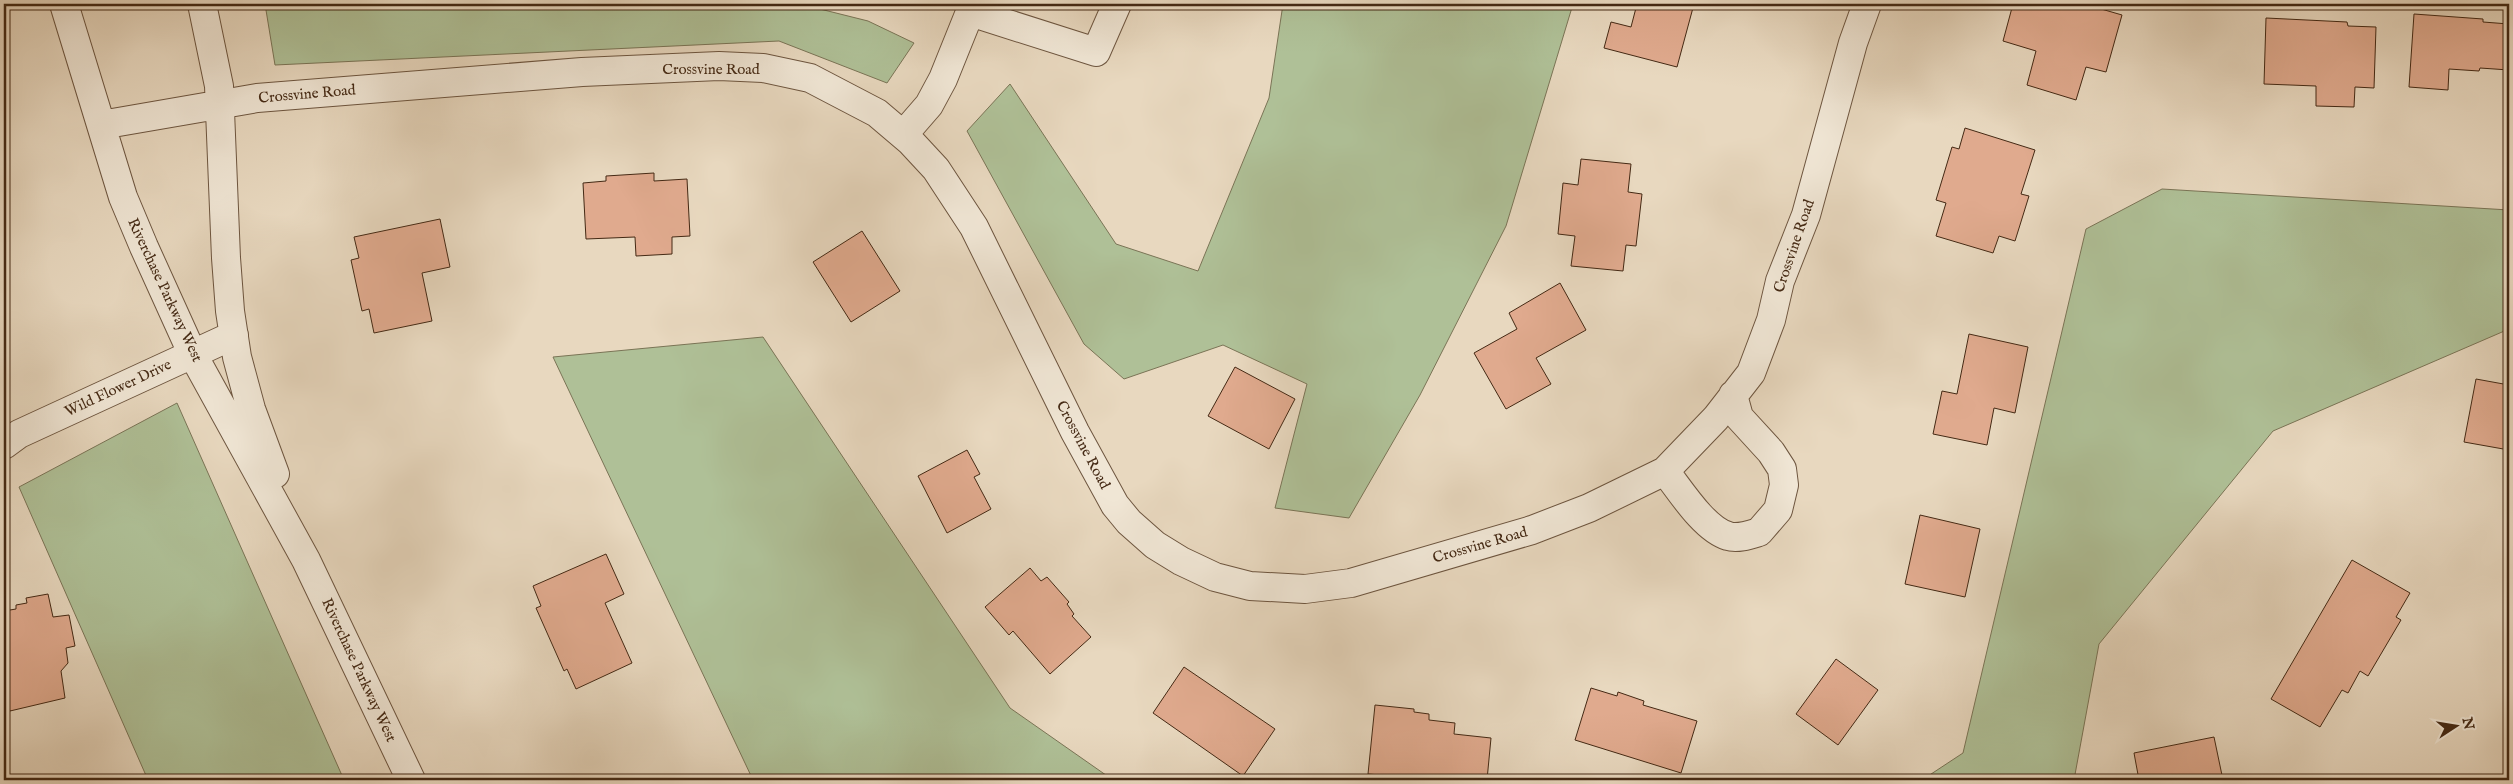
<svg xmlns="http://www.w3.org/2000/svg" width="2513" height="784" font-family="'IM FELL English',serif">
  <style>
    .green { fill: #afc097; stroke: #7a7456 }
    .building { fill: #e0aa8e; stroke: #442914 }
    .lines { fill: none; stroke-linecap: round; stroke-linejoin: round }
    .minor-casing { stroke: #6d553f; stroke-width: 30 }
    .minor { stroke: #f0e6d5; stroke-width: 28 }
    .labels { text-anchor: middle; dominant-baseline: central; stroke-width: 5; stroke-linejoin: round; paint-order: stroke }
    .street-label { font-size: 15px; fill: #442914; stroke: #f0e6d5 }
  </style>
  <rect width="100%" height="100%" fill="#e8d8bf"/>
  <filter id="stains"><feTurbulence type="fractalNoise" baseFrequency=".004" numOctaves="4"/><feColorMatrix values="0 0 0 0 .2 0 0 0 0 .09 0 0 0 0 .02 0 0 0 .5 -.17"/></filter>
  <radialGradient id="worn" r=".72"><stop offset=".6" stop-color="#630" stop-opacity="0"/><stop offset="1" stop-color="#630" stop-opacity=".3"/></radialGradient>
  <!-- green -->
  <path class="green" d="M265,4H800L868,21L914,43L887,83L779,41L275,65Z
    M1283,4H1573L1506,226L1420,395L1349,518L1275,508L1307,384L1223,345L1124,379L1084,344L967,131L1010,84L1116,244L1198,271L1269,98Z
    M2162,189L2509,210V329L2273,431L2099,644L2074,780H1922L1963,753L2086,229Z
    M763,337L1010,708L1113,780H753L553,357Z
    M177,403L344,780H148L19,487Z"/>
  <!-- building -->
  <path class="building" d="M1637,4H1694L1677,67L1604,48L1611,22L1631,27Z
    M2013,4H2084L2122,15L2106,72L2086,67L2076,100L2027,85L2036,51L2003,41Z
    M2414,14L2483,19V22L2509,24V70L2480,68L2479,71L2449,69L2448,90L2409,87Z
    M2266,18L2347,22L2348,26L2376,27L2374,88L2355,87L2354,107L2316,106V86L2264,84Z
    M1965,128L2035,150L2021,194L2029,196L2015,241L1999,236L1993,253L1936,236L1946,203L1936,200L1952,147L1959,149Z
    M1581,159L1631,164L1628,192L1642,194L1636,246L1626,245L1623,271L1571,266L1575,236L1558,234L1563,183L1578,185Z
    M654,173V181L687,179L690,236L672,237V254L636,256L635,237L586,239L583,183L606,181V176Z
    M440,219L450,267L422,273L432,321L374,333L369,309L362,311L351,260L359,258L354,237Z
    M862,231L900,291L851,322L813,262Z
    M1560,283L1586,330L1536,358L1551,384L1506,409L1474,353L1517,329L1509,313Z
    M1969,334L2028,347L2015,413L1994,408L1987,445L1933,434L1942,391L1957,394Z
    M1235,367L1295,399L1269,449L1208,416Z
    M2476,379L2509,385V450L2464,442Z
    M967,450L980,474L974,477L991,509L947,533L918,476Z
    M1920,515L1980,529L1965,597L1905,584Z
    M606,554L624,594L605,603L632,663L576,689L567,669L564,671L536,608L541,606L533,586Z
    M2352,560L2410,593L2396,617L2401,620L2368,676L2360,671L2348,693L2342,690L2320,727L2271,699Z
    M1030,568L1041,581L1047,577L1069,602L1067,604L1074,614L1072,616L1091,637L1050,674L1013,631L1009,635L985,607Z
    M48,594L53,617L69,615L75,646L66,648L68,663L61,671L65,698L10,711L9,708L4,709V611L16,609V605L27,603L26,598Z
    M1836,659L1878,690L1838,745L1796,714Z
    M1184,667L1275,729L1243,776L1153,713Z
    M1591,688L1617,696L1618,692L1644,701L1643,705L1697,721L1681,773L1575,740Z
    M1375,705L1414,709V712L1429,714V720L1455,723L1454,734L1491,738L1487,780H1405V777L1368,774Z
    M2214,737L2223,780H2139L2134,753Z"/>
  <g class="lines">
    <defs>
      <path id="minor" d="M64,4L123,197L144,247L192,353L306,560L411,780
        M202,4L219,86L226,258L230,311L237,357L251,409L275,474
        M101,125L257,98L582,72L719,66L763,68L810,78L877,113L910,141L936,169L974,227L1075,432L1115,505L1129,522L1155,545L1181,561L1215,577L1250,586L1305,589L1351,583L1532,530L1589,508L1665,471L1716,418L1751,373L1771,320L1780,281L1806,215L1853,43L1867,4
        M903,135L929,105L943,79L970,12L1096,52L1117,4
        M4,445L19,434L234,335
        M1665,471C1680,490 1704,529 1728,536C1737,539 1749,535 1759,532L1778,510L1784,485L1782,469L1771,452L1739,417L1733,395"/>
    </defs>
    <!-- minor casing -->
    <use href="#minor" class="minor-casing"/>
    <!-- minor -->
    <use href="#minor" class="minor"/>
  </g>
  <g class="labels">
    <!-- street labels -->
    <g class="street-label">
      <text x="711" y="69">Crossvine Road</text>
      <text transform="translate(307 94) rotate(-5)">Crossvine Road</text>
      <text transform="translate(1794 246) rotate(-71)">Crossvine Road</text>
      <text transform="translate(165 290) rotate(65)">Riverchase Parkway West</text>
      <text transform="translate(118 388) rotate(-25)">Wild Flower Drive</text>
      <text transform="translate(1083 445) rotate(62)">Crossvine Road</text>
      <text transform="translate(1480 545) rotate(-16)">Crossvine Road</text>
      <text transform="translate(359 670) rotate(65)">Riverchase Parkway West</text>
    </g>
  </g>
  <!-- margin -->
  <rect width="2513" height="784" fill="none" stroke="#e8d8bf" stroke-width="20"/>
  <rect x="5" y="5" width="2503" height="774" fill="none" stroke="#442914" stroke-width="2.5"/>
  <rect x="10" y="10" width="2493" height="764" fill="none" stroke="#442914"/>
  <!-- north arrow -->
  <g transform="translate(2456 726) rotate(78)" stroke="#f0e6d5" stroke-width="4" paint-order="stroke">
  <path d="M0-4L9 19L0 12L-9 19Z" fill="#442914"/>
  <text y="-8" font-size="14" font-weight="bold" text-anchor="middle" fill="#442914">N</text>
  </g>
  <rect width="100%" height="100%" filter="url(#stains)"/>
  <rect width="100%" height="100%" fill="url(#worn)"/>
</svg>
